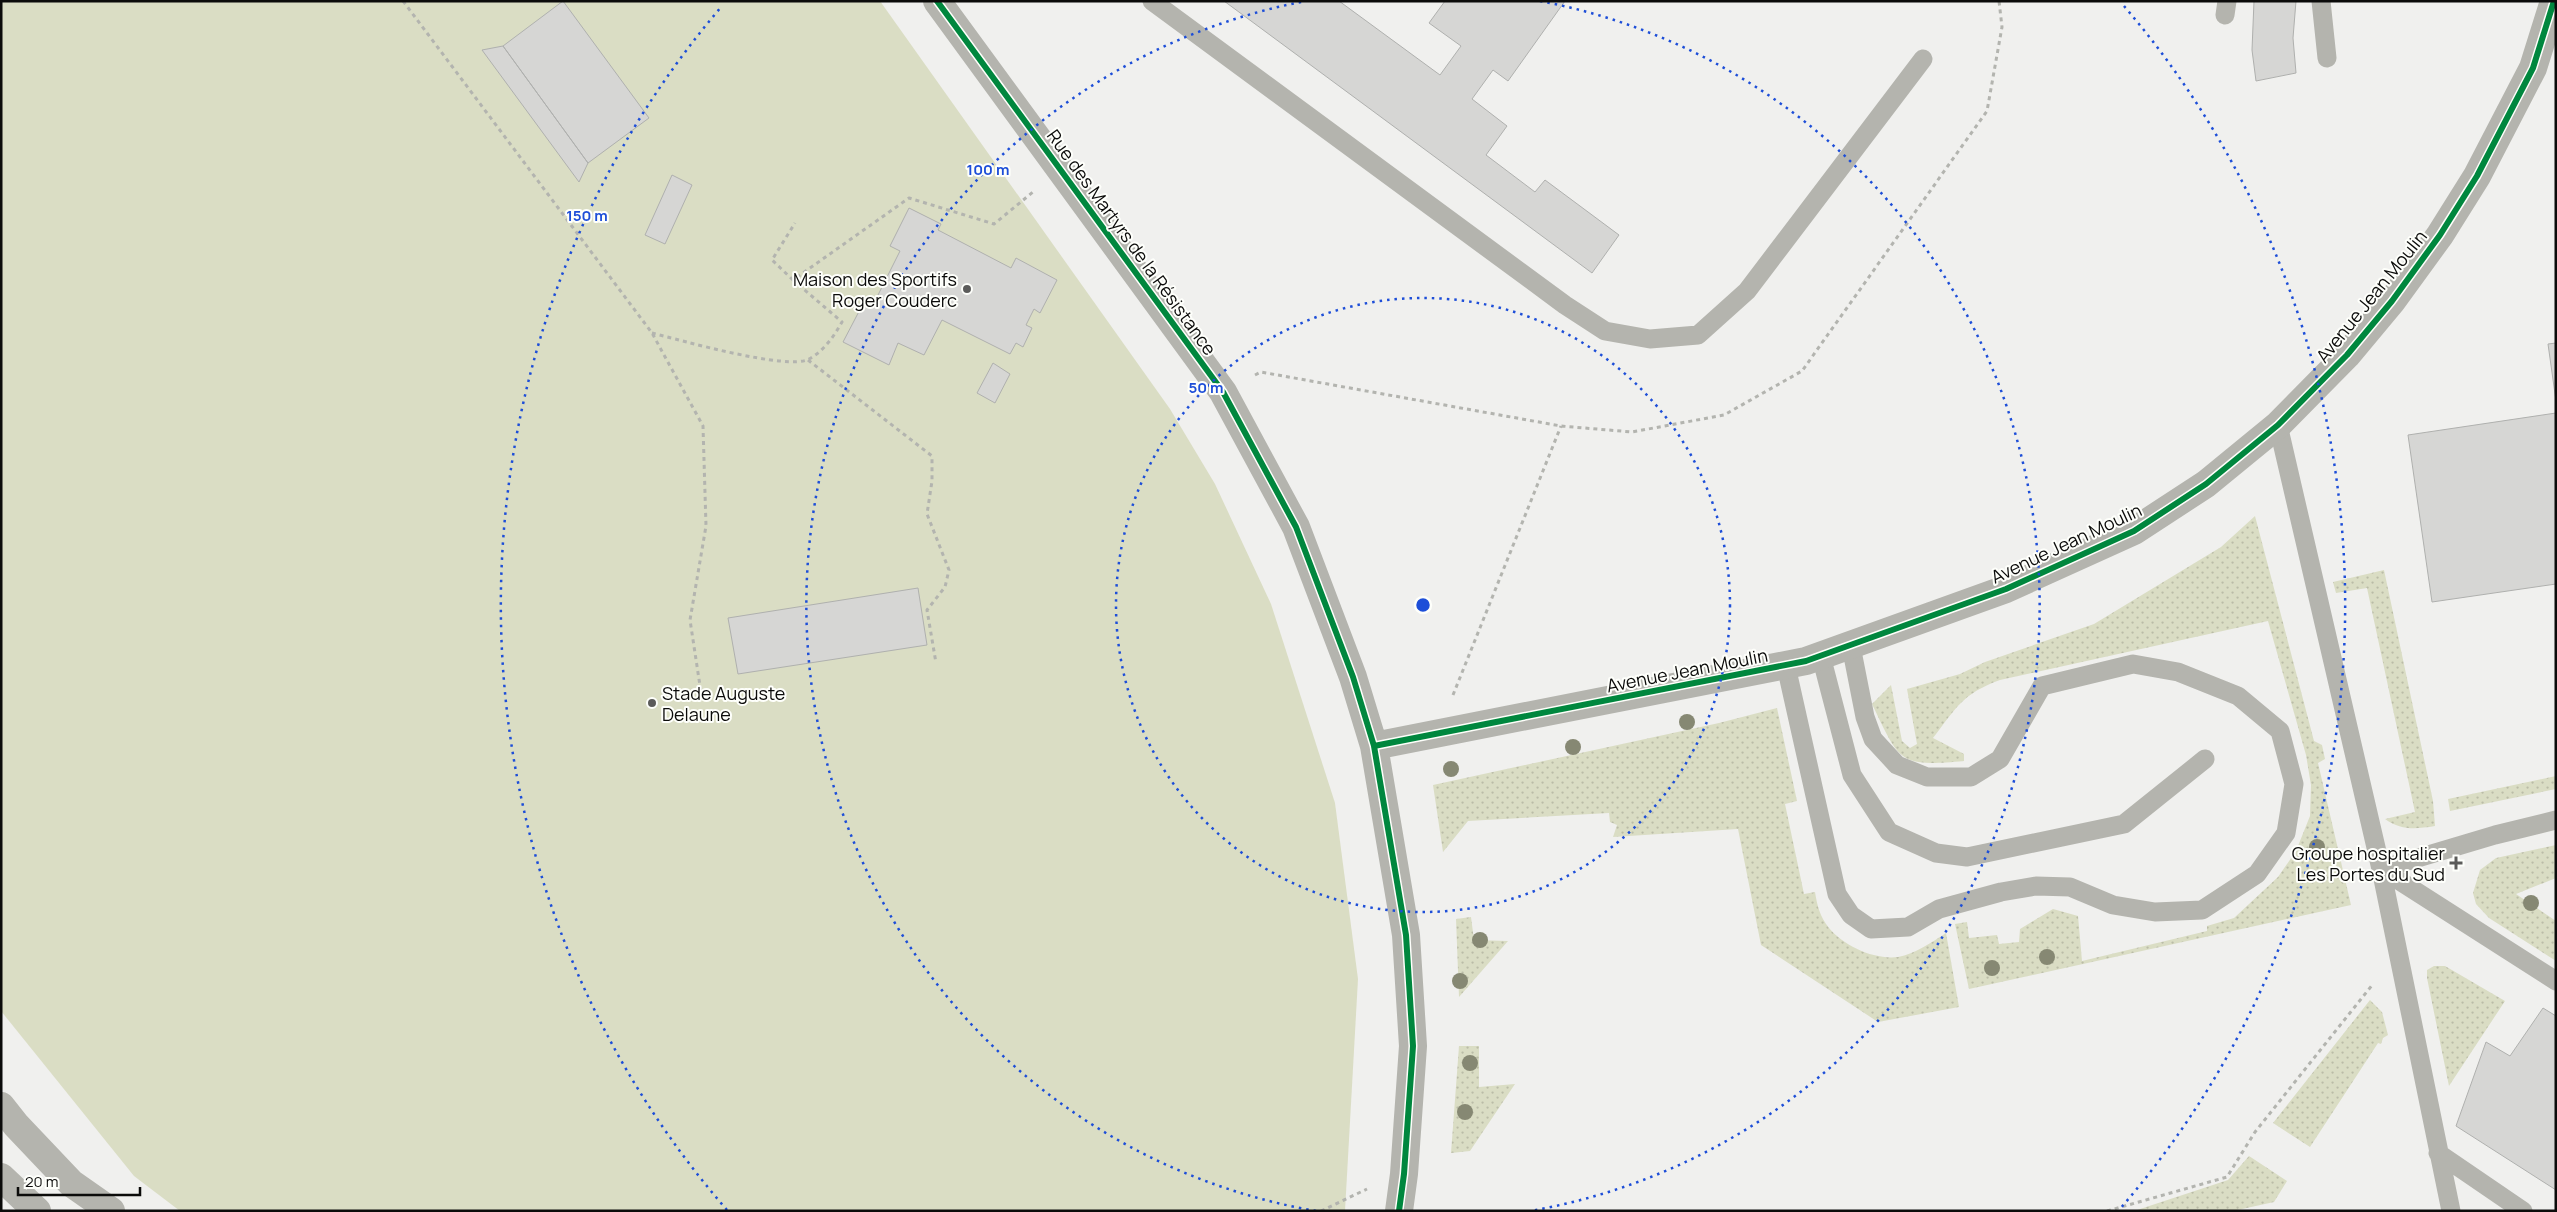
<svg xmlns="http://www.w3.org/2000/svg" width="2557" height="1212" font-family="Manrope,sans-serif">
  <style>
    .grass { fill: url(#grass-dots) }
    .green { fill: #daddc4 }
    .building { fill: #d6d6d4; stroke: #afb0ae }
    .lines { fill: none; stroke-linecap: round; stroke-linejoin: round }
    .path { stroke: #b3b4af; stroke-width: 3; stroke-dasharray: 4 4; stroke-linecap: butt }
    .service { stroke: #b4b4ae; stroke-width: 19 }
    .minor { stroke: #b4b4ae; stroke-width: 28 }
    .cycleway-casing { stroke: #fefffb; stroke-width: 9 }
    .cycleway { stroke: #00873e; stroke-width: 6 }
    .tree { fill: #868873 }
    .ring { fill: none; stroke: #1d4ed8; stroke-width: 2.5; stroke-dasharray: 2.5 5 }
    .poi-dot { fill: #5b5b5a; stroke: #fefffb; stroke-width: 2 }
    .labels { text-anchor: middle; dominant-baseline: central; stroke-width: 4; stroke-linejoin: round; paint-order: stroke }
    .street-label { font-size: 18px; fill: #0b0b0a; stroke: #fefffb }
    .poi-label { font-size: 18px; fill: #0b0b0a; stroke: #fefffb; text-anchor: end }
    .centre { fill: #1d4ed8; stroke: #fefffb; stroke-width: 2.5 }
    .ring-label { font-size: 15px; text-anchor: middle; font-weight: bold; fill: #1d4ed8; stroke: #fefffb; stroke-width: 4; stroke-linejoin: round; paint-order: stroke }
  </style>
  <defs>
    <pattern id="grass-dots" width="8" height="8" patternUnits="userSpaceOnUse" patternTransform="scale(1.25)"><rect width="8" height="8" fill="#daddc4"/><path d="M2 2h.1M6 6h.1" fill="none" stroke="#babca7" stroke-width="1.8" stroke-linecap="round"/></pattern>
  </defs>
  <rect width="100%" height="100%" fill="#f0f0ee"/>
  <!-- grass -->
  <path class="grass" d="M2255,516L2314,741L2322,745L2325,759L2318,763L2351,905L1969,989L1955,924L1967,922L1969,938L1997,935L1999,944L2019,942L2020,929L2053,909L2078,916L2082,961L2207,931V926L2234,918L2278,877L2296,851L2310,816L2311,785L2306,755L2268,621L2000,680C1962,694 1957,707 1933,738L1964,754V761C1898,767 1900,762 1872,704L1891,685L1902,741L1910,748L1917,744L1907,689L1960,674L1985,662L2094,624L2221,547Z
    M2384,570L2433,801L2435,826C2416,829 2402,831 2385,819L2415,812L2367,588L2336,593L2333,582Z
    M1777,708L1797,801L1785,804L1804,894L1815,892C1817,905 1820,917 1829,928C1844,946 1874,960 1898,957C1915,954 1932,942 1946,933L1959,1007L1878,1022L1761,945L1738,829L1613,837L1617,825L1610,822L1609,813L1468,821L1443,852L1433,785L1719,723Z
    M2556,776V789L2450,811L2448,799Z
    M2556,845V878L2516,894L2556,921V961L2489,918L2476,904L2473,893L2480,870L2496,858Z
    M1471,917L1474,940L1508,941L1459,997L1456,919Z
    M2434,966H2445L2505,1001L2449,1086L2427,978V970Z
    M2370,1000L2382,1012L2388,1035L2383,1038L2381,1044L2378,1043L2310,1147L2273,1123Z
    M1459,1046H1479V1087L1515,1084L1470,1151L1451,1153Z
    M2249,1156L2287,1181L2274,1202L2233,1211H2134L2228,1180Z"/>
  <!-- green -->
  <path class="green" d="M1,1H880L1170,409L1215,484L1271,604L1335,803L1358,979L1345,1211H180L134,1176L1,1011Z"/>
  <!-- building -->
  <path class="building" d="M563,1L649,118L588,163L503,46Z
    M1224,1H1339L1440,75L1461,46L1429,23L1445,1H1565L1508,81L1493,70L1472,99L1507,126L1486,155L1535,192L1545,180L1619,235L1592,273Z
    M2254,1H2296L2293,38L2296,73L2256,81L2252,50Z
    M503,46L588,163L579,182L482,50Z
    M672,175L692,185L665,244L645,235Z
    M909,208L941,224L938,230L1011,268L1016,258L1057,280L1040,313L1034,309L1026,325L1032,328L1023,347L1016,343L1010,354L942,320L924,355L898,343L889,365L843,342L866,298L874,303L900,251L890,246Z
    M2556,343V401L2548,344Z
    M993,363L1010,374L995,403L977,393Z
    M2556,413V584L2432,602L2408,435Z
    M918,588L927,645L738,674L728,618Z
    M2543,1008L2556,1016V1190L2456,1126L2486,1042L2510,1056Z"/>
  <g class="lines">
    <!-- path -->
    <path class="path" d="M403,1L652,333L703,426L706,526L690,620L702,699
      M793,280L772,260L795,223
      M652,333C680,340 788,371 809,359C824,351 834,336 842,322L793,280L909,198L994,224L1033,192
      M808,360L932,456V481L927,514L949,570L945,587L927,610L936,663
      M1255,375L1261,372L1561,426L1632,432L1724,415L1802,371L1987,111L2002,27L1999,1
      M1453,695L1561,426
      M1321,1211L1367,1189
      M2107,1211L2227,1177L2255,1132L2373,984"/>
    <!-- service -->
    <path class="service" d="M1152,1L1565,305L1605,331L1650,339L1698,335L1747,291L1923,59
      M2321,1L2327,58
      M2225,15L2227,1
      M2278,425L2381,869L2451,1211
      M1821,656L1852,775L1889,832L1936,853L1967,857L2124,824L2205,759
      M1786,666L1837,894L1851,915L1871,929L1908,927L1939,909L2001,892L2036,886L2070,887L2113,905L2155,912L2202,910L2257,874L2286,833L2294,784L2280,731L2238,696L2178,672L2133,664L2042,686L2000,759L1971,777H1927L1897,765L1873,739L1865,717L1851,646
      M2556,820L2495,835L2381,869L2556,981
      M2438,1153L2523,1211"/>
    <!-- minor -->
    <path class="minor" d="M937,1L1223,392L1296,527L1353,677L1374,746L1406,935L1413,1046L1404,1174L1399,1211
      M1374,746L1806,661L2006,589L2134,531L2206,484L2278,425L2347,355L2392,301L2440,235L2477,176L2533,68L2554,1
      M1,1106L16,1125L71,1183L111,1211
      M1,1177L37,1211"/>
    <defs>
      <path id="cycleway" d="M937,1L1223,392L1296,527L1353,677L1374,746L1406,935L1413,1046L1404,1174L1399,1211
        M1374,746L1806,661L2006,589L2134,531L2206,484L2278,425L2347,355L2392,301L2440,235L2477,176L2533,68L2554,1"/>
    </defs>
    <!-- cycleway casing -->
    <use href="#cycleway" class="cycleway-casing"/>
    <!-- cycleway -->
    <use href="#cycleway" class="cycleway"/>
  </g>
  <!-- trees -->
  <g class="tree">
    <circle cx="1687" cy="722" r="8"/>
    <circle cx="1573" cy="747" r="8"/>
    <circle cx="1451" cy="769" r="8"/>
    <circle cx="2317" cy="847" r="8"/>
    <circle cx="2531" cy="903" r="8"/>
    <circle cx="1480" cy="940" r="8"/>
    <circle cx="2047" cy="957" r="8"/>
    <circle cx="1992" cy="968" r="8"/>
    <circle cx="1460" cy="981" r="8"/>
    <circle cx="1470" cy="1063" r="8"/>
    <circle cx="1465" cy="1112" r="8"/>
  </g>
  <!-- distance rings -->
  <g class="ring">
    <circle cx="1423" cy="605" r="307"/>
    <path d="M1316 1211A615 615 0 0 1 1306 1M1540 1A615 615 0 0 1 1530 1211"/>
    <path d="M727 1210A922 922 0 0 1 722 6M2124 6A922 922 0 0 1 2119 1210"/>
  </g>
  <!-- markers -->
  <g class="poi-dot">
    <circle cx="967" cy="289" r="5"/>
    <circle cx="652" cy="703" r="5"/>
    <path d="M2453.5 855.5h5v5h5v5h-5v5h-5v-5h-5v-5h5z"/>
  </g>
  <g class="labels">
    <!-- street labels -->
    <g class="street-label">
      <text transform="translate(1132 242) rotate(54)">Rue des Martyrs de la Résistance</text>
      <text transform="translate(2371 296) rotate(-51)">Avenue Jean Moulin</text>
      <text transform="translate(2066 543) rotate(-25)">Avenue Jean Moulin</text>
      <text transform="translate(1687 670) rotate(-11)">Avenue Jean Moulin</text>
    </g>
    <!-- poi labels -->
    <g class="poi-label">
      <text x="957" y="279">Maison des Sportifs<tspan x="957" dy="21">Roger Couderc</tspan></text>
      <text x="662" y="693" text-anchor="start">Stade Auguste<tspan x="662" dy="21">Delaune</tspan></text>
      <text x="2445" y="853">Groupe hospitalier<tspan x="2445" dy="21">Les Portes du Sud</tspan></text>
    </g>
  </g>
  <circle cx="1423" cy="605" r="8" class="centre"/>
  <g class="ring-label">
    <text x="988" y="175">100 m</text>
    <text x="587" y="221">150 m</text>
    <text x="1206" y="393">50 m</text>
  </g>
  <!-- border -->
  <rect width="2557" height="1212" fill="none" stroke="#0b0b0a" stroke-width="5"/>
  <!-- scale -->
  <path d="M18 1187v8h122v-8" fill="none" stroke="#0b0b0a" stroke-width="2.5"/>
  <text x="25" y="1187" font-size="15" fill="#0b0b0a" stroke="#fefffb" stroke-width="4" paint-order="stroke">20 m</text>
</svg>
